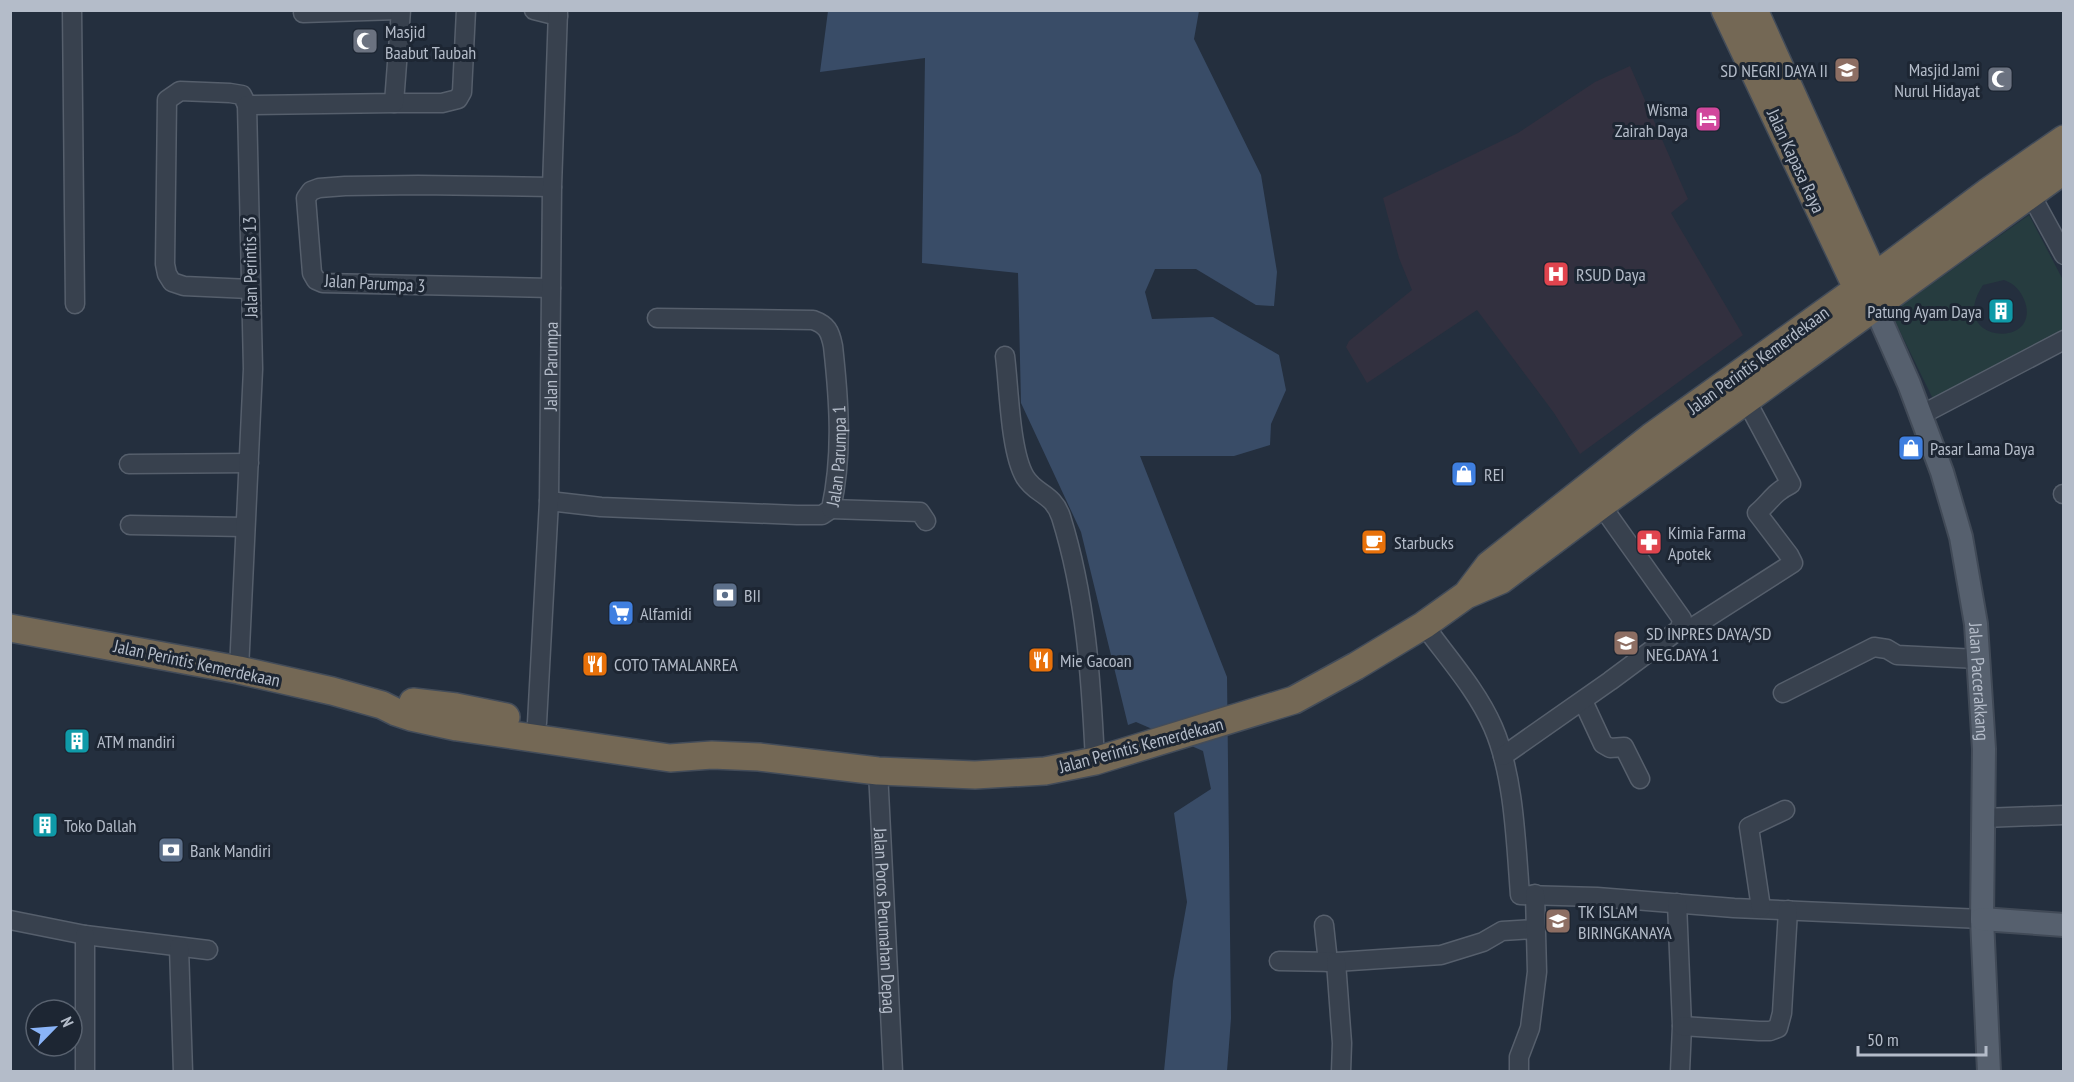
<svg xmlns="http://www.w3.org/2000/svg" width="2074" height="1082" font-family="'PT Sans Narrow',sans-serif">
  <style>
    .medical { fill: #32303f }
    .green { fill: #263c3f; fill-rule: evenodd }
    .water { fill: #394c67 }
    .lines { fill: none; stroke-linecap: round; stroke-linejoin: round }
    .minor-casing { stroke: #565f6c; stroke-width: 21 }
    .major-casing { stroke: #414a57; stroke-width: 26 }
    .highway-casing { stroke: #434c59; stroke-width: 30 }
    .minor { stroke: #38414e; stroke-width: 18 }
    .major { stroke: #56606e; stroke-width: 22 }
    .highway { stroke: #746855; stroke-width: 27 }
    .labels { text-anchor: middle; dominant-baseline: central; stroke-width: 6; stroke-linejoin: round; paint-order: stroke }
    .poi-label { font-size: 18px; fill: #b4bcc9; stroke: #1d2633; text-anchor: start }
    .street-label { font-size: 18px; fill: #b4bcc9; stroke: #1d2633 }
  </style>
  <rect width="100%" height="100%" fill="#242f3e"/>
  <!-- medical -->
  <path class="medical" d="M1630,66L1688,199L1671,213L1743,335L1580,454L1554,413L1477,310L1367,383L1346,347L1349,341L1412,290L1399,258L1383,198L1518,133L1595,82Z"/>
  <!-- green -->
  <path class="green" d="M2029,215L2063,280V333L1933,399L1891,313ZM2004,280C2015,284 2021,291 2025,302C2041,350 1945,343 1983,285Z"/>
  <!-- water -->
  <path class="water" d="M828,11H1199L1194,39L1261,175L1277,272L1274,306L1256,305L1196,269H1155L1145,292L1152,319L1213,317L1279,355L1286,390L1271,424L1270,445L1234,456H1140L1227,677L1231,1018L1227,1071H1164L1173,981L1187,902L1174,813L1211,789L1203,751L1136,722L1128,725L1081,532L1021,403L1018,273L922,263L925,58L820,72Z"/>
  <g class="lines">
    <defs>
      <g id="minor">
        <path d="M72,10L75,304"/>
        <path d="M534,10L558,16"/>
        <path d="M303,13L398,10"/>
        <path d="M394,103H442L458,99L462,92L466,10"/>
        <path d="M247,105L242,95L230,93L180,91L167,100L165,264L167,274L172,282L184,286L250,289"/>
        <path d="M2030,193L2064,255"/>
        <path d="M551,288L323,283L316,280L312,273L306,198L311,191L319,188L345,186L418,185L552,187"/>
        <path d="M1005,356C1009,387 1010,452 1025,477C1036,495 1053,493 1061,517C1086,597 1091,678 1095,761"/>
        <path d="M1921,415L2064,340"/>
        <path d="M129,464L249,463"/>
        <path d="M2063,494H2064"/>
        <path id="s1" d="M549,501L601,507L797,515H822L831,509C843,455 839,400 833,346C830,331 827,325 813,320L657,318"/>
        <path d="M831,509L920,512L926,521"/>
        <path d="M130,525L245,527"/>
        <path d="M1424,625C1447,657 1477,690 1493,727C1514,775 1516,843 1520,895L1597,897L1734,908L1982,919"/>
        <path d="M1680,629L1693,627L1793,563L1789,555L1757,513C1771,501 1773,493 1791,484L1746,400"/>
        <path d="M239,670L253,369L247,105L394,103L401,10"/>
        <path d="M1783,693L1874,647L1887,649L1897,655L1978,659"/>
        <path d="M1583,701L1603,744L1610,748L1624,747L1640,779"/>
        <path id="s2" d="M537,723L549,501L552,187L558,10"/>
        <path d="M1503,756L1610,681L1680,629L1682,619L1601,505"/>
        <path id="s3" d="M878,771L893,1072"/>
        <path d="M1983,818L2064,815"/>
        <path d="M1677,903L1682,1026L1680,1072"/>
        <path d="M1761,908L1749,827L1785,810"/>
        <path d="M10,920L85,935L208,950"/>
        <path d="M1324,925L1328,962"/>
        <path d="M85,935V1072"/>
        <path d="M179,947L183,1072"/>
        <path d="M1279,961L1336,962L1441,955L1483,942L1502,931L1536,929"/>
        <path d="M1336,962L1342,1043L1341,1072"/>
        <path d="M1682,1026L1759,1031H1770L1778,1028L1782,1013L1788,910"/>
        <path d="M1519,1072V1057L1530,1028L1537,972L1535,894"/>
      </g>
      <g id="major">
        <path id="s4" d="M1875,307L1909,384L1942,472L1961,537L1976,624L1984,749L1982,919L1989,1072"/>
        <path d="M1982,919L2064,925"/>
      </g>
      <path id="highway" d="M1725,10L1865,305
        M1754,10L1882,294
        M1467,594L1489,565L1651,437L1874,277L1989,191L2064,139
        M10,628L239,670L332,691L382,705L396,712L411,717L457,727L670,758L712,755L759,757L878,771L975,775L1045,771L1095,761L1294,700L1356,666L1424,625L1466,595L1501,580L1601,505L2064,170
        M413,702L456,707L506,717"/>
    </defs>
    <!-- minor casing -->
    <use href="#minor" class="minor-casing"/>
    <!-- major casing -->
    <use href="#major" class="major-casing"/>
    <!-- highway casing -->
    <use href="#highway" class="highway-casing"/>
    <!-- minor -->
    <use href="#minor" class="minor"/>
    <!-- major -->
    <use href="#major" class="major"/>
    <!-- highway -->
    <use href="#highway" class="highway"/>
  </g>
  <!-- icons -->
  <defs>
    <symbol id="mosque-square" viewBox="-11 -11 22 22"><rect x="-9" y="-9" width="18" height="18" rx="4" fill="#6b7280" stroke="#1d2633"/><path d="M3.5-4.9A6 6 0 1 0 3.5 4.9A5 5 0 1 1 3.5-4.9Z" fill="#fff"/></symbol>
    <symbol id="school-square" viewBox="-11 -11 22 22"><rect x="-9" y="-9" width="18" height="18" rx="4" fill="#8d6e63" stroke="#1d2633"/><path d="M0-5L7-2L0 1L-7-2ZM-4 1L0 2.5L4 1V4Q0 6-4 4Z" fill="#fff"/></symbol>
    <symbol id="hotel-square" viewBox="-11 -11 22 22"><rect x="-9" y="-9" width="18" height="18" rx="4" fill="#d1479c" stroke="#1d2633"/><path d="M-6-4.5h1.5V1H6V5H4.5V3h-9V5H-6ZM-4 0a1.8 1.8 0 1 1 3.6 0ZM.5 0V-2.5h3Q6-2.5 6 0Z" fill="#fff"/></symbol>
    <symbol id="hospital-square" viewBox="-11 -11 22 22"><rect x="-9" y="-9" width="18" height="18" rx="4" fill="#e0444e" stroke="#1d2633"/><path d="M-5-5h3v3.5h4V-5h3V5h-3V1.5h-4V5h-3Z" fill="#fff"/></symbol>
    <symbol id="building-square" viewBox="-11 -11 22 22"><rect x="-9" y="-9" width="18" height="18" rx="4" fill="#0f9aa8" stroke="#1d2633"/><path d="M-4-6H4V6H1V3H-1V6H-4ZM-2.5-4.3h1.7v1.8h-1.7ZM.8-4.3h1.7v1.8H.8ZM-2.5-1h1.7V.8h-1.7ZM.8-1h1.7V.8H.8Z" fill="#fff"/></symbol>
    <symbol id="shop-square" viewBox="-11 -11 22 22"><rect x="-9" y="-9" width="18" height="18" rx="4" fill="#3f7fe0" stroke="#1d2633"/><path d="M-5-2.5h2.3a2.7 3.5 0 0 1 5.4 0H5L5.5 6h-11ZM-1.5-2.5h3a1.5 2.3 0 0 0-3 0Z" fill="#fff"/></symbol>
    <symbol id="cafe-square" viewBox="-11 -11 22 22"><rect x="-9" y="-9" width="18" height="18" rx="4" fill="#e8710a" stroke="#1d2633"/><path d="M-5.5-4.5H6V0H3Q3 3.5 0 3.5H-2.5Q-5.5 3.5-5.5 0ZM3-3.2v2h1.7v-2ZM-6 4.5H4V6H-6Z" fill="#fff"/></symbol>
    <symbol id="pharmacy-square" viewBox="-11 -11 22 22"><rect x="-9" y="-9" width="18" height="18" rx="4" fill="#e0444e" stroke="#1d2633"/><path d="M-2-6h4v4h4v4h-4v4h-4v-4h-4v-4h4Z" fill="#fff"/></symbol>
    <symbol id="bank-square" viewBox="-11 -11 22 22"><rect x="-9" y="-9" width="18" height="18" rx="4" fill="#5c6f8a" stroke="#1d2633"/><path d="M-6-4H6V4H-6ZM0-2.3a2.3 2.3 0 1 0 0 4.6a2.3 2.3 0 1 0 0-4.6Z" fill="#fff"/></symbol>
    <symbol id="supermarket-square" viewBox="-11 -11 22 22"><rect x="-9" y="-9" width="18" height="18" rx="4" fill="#3f7fe0" stroke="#1d2633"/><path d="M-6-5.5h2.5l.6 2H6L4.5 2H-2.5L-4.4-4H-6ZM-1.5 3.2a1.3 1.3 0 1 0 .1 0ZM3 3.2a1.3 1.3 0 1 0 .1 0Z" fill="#fff"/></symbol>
    <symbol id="restaurant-square" viewBox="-11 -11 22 22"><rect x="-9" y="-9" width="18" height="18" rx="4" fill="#e8710a" stroke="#1d2633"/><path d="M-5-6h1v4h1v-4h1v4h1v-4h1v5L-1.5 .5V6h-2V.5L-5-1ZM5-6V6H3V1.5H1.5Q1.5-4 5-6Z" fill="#fff"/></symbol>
  </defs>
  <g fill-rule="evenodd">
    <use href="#mosque-square" x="350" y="26" width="30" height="30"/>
    <use href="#school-square" x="1832" y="55" width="30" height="30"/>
    <use href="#mosque-square" x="1985" y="64" width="30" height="30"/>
    <use href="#hotel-square" x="1693" y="104" width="30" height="30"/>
    <use href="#hospital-square" x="1541" y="259" width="30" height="30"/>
    <use href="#building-square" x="1986" y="296" width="30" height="30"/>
    <use href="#shop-square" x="1896" y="433" width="30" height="30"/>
    <use href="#shop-square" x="1449" y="459" width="30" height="30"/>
    <use href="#cafe-square" x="1359" y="527" width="30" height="30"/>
    <use href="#pharmacy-square" x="1634" y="527" width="30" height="30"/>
    <use href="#bank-square" x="710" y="580" width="30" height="30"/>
    <use href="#supermarket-square" x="606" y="598" width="30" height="30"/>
    <use href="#school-square" x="1611" y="628" width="30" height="30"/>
    <use href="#restaurant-square" x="1026" y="645" width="30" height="30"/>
    <use href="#restaurant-square" x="580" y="649" width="30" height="30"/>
    <use href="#building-square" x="62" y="726" width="30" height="30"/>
    <use href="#building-square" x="30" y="810" width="30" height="30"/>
    <use href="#bank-square" x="156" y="835" width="30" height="30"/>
    <use href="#school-square" x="1543" y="906" width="30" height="30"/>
  </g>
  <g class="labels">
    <!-- poi labels -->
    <g class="poi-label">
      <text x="385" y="31">Masjid<tspan x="385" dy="21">Baabut Taubah</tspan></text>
      <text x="1980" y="69" text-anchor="end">Masjid Jami<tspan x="1980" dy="21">Nurul Hidayat</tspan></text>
      <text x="1828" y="70" text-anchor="end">SD NEGRI DAYA II</text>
      <text x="1688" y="109" text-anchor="end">Wisma<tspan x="1688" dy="21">Zairah Daya</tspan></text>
      <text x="1576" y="274">RSUD Daya</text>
      <text x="1982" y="311" text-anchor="end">Patung Ayam Daya</text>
      <text x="1930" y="448">Pasar Lama Daya</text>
      <text x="1484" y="474">REI</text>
      <text x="1668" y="532">Kimia Farma<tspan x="1668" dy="21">Apotek</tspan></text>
      <text x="1394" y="542">Starbucks</text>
      <text x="744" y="595">BII</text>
      <text x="640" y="613">Alfamidi</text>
      <text x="1646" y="633">SD INPRES DAYA/SD<tspan x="1646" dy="21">NEG.DAYA 1</tspan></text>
      <text x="1060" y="660">Mie Gacoan</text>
      <text x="614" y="664">COTO TAMALANREA</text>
      <text x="97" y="741">ATM mandiri</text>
      <text x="64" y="825">Toko Dallah</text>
      <text x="190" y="850">Bank Mandiri</text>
      <text x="1578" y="911">TK ISLAM<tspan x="1578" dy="21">BIRINGKANAYA</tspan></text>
    </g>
    <!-- street labels -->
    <g class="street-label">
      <text transform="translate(1796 161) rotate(65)">Jalan Kapasa Raya</text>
      <text transform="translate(250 267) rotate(-91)">Jalan Perintis 13</text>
      <text transform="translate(375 283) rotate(3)">Jalan Parumpa 3</text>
      <text transform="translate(1758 360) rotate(-36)">Jalan Perintis Kemerdekaan</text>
      <text stroke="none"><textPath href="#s2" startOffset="357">Jalan Parumpa</textPath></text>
      <text stroke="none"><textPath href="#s1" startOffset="338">Jalan Parumpa 1</textPath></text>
      <text transform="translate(197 663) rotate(12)">Jalan Perintis Kemerdekaan</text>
      <text stroke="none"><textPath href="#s4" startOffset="392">Jalan Paccerakkang</textPath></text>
      <text transform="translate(1141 745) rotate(-15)">Jalan Perintis Kemerdekaan</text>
      <text stroke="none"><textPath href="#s3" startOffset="150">Jalan Poros Perumahan Depag</textPath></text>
    </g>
  </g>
  <!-- border -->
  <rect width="2074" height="1082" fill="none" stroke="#b4bcc9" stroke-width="24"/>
  <!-- north arrow -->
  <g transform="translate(54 1028) rotate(65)"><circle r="28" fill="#1d2633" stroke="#59626f" stroke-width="1.5"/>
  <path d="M0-4.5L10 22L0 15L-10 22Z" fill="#8ab4f8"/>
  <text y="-9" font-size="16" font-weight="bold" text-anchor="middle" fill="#b4bcc9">N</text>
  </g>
  <!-- scale -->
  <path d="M1858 1046v9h128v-9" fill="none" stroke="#b4bcc9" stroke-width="3"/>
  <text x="1867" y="1046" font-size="18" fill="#b4bcc9" stroke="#1d2633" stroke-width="4.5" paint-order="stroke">50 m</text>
</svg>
